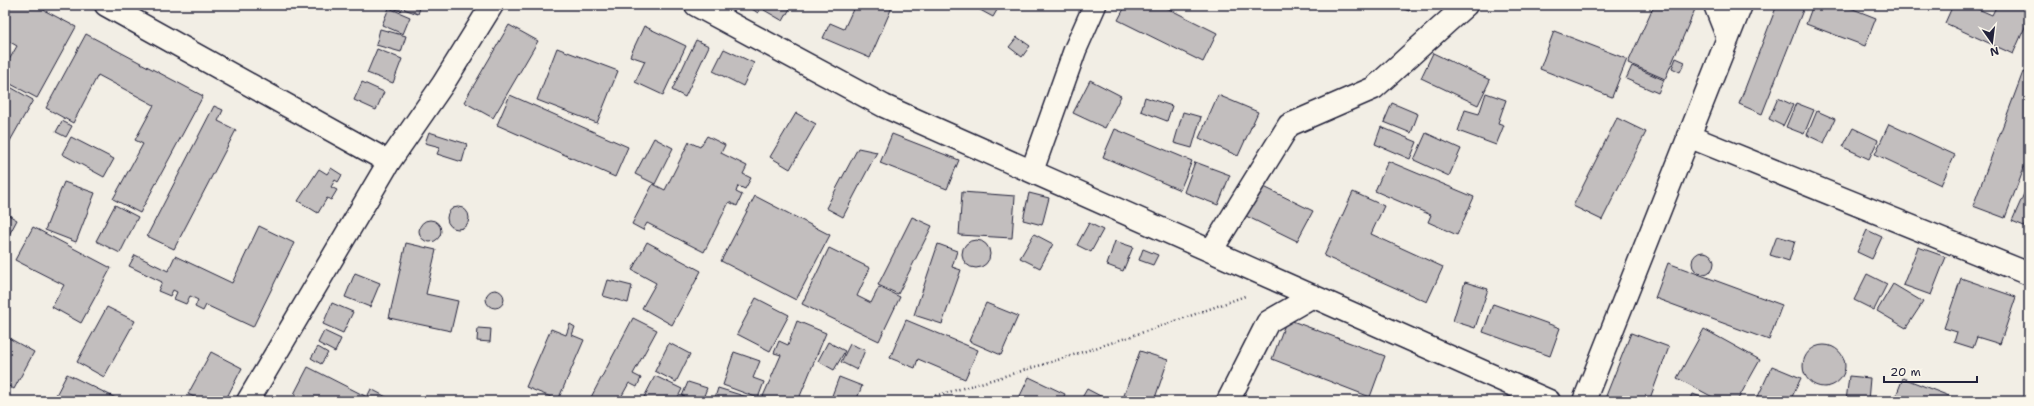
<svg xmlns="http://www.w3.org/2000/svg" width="2034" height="406" font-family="'Shantell Sans',sans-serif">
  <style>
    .building { fill: #c2bebe; stroke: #22223b }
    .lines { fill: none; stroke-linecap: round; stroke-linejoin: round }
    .minor-casing { stroke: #22223b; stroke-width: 25 }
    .path { stroke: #22223b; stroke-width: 2.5; stroke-dasharray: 1 3; stroke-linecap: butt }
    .minor { stroke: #fbf7ec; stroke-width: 22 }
  </style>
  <rect width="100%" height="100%" fill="#f2eee5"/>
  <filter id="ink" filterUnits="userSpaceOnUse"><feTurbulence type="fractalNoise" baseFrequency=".025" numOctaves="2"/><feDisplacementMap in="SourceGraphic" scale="8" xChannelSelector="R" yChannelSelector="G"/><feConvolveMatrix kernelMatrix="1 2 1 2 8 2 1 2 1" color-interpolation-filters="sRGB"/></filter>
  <g filter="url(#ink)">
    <!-- building -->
    <path class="building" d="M5,5H34L76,27L37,98L5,81V67L17,46L5,39Z
      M390,5H404L401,11L389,7Z
      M406,5H421L418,14L404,9Z
      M746,5H762L758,13Z
      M766,5H792L783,21L764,10Z
      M855,5H893L870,58L823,38L830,23L844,29Z
      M971,5H1000L993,17Z
      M1126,5H1168L1167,8L1217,33L1203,62L1118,20Z
      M1393,5H1412L1409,11Z
      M1654,5H1691L1696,7L1665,79L1628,63Z
      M1777,5H1805L1762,114L1739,104Z
      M1813,5H1843L1876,18L1865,46L1806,24Z
      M1884,5H1899L1897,10Z
      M1953,5H1969L1992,15L1997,5H2029V18L2013,54L1945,23Z
      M389,8L410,17L403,34L382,25Z
      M509,25L538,41L493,118L464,102Z
      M644,26L686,46L663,95L635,82L645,61L630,56Z
      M380,29L406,36L401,52L376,45Z
      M1554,31L1627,59L1612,97L1540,69Z
      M86,34L203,96L140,213L113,199L143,144L135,140L154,105L98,75L73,123L46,108Z
      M1017,37L1030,46L1022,57L1009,47Z
      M696,40L709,46L685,97L672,90Z
      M557,48L618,71L597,123L537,100Z
      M377,49L402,59L393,83L367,73Z
      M724,49L754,63L743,86L713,71Z
      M1433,53L1490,80L1478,105L1421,78Z
      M1676,58L1685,62L1680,72L1672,68Z
      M1632,66L1664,80L1658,93L1626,79Z
      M2023,72L2029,74V154L2005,218L1973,206Z
      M1090,80L1121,96L1105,128L1073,113Z
      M362,82L384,92L376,110L354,100Z
      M5,84L33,100L5,150Z
      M1486,93L1506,100L1498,123L1504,125L1496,145L1458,131L1465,110L1479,114Z
      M510,95L628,147L615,177L497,125Z
      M1218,95L1258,112L1238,156L1199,138Z
      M1145,97L1172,106L1167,121L1141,111Z
      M1778,98L1793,105L1783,126L1769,119Z
      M1392,103L1418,114L1411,133L1384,122Z
      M1796,103L1814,110L1804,134L1786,127Z
      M214,106L223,110L218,121L236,130L174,249L147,236Z
      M1817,111L1835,119L1824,143L1807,135Z
      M1183,112L1201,117L1192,148L1174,143Z
      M796,113L816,124L790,169L770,157Z
      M1617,118L1646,132L1602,220L1573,206Z
      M62,121L72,126L66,137L56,132Z
      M1889,124L1955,155L1941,185L1875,154Z
      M1381,127L1417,142L1410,159L1375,144Z
      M1853,128L1878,140L1869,159L1843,147Z
      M1115,129L1192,161L1180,190L1103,157Z
      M429,132L467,144L462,162L437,154L440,147L425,143Z
      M1426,133L1461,149L1449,176L1414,160Z
      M892,134L959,160L947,189L880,163Z
      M707,136L725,145L721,153L747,166L743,174L751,178L745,189L738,186L736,192L742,195L737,206L729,202L704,252L647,223L643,230L632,224L653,184L665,190L689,142L700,147Z
      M71,137L114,159L104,177L62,154Z
      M654,138L673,148L655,184L635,174Z
      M858,148L877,152L843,217L826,208Z
      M1388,161L1474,197L1457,235L1428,222L1431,215L1375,191Z
      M1195,162L1230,175L1218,205L1184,192Z
      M331,168L342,175L338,182L335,180L331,187L337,190L331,200L327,198L318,213L298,201L319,169L327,174Z
      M64,182L95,193L76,242L45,230Z
      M1262,186L1313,211L1297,241L1246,216Z
      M2026,189L2029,190V228L2012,221Z
      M962,192L1015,196L1012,238L959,235Z
      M1353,192L1384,206L1371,234L1443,267L1427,302L1324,256Z
      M1029,193L1049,198L1042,225L1023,220Z
      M755,196L830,235L796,300L721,261Z
      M115,205L138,217L120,253L96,241Z
      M447 218a11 11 0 1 1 22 0a11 11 0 1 1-22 0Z
      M5,213L17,220L9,235L5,233Z
      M912,217L932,226L898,294L878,285Z
      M419 231a11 11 0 1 1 22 0a11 11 0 1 1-22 0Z
      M1089,223L1103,230L1091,252L1077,245Z
      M259,226L294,243L253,327L206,305L203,311L195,307L198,300L190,296L186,304L174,299L177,292L173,290L170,296L158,291L162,282L129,266L135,255L168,271L175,256L232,283Z
      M33,227L111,268L81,323L52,307L64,285L15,260Z
      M1867,230L1882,237L1872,259L1857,252Z
      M1034,234L1053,244L1040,268L1020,258Z
      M1777,236L1795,241L1789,261L1770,255Z
      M962 254a14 14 0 1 1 28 0a14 14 0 1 1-28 0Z
      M1115,241L1133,247L1123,271L1107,265Z
      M647,242L701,271L672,325L642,308L656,283L632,270Z
      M406,243L436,250L426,294L458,301L451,331L389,318Z
      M938,244L957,251L952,267L961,270L942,324L914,315Z
      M1918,247L1946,257L1931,295L1903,285Z
      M829,248L870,268L857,296L871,303L879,287L900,297L879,341L802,304Z
      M1143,249L1158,255L1153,265L1139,260Z
      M1692 263a11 11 0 1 1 22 0a11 11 0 1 1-22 0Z
      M1668,263L1782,305L1769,340L1655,298Z
      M355,273L380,283L370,307L345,297Z
      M1867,274L1887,284L1874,310L1854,300Z
      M1961,278L2016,297L2000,344L1977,337L1973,348L1954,342L1957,332L1944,328Z
      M608,280L632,286L628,303L603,296Z
      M1465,282L1488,289L1475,328L1453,321Z
      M1893,284L1923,302L1906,328L1877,311Z
      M486 299a9 9 0 1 1 18 0a9 9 0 1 1-18 0Z
      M756,298L789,315L770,351L737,334Z
      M332,303L353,312L343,333L323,324Z
      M986,303L1018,316L1001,355L969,341Z
      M1493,304L1560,328L1550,356L1483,332Z
      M107,307L135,321L104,377L77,362Z
      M633,318L657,330L633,374L641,378L637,387L629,383L619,401H589Z
      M1287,319L1385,356L1370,397L1272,359Z
      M906,320L978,350L965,379L918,359L915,368L890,358Z
      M797,321L826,333L798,401H761L781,355L774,353L779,341L788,345Z
      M570,324L575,327L572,335L584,340L558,400L526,387L551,329L566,335Z
      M478,328L491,329L490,342L477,341Z
      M1704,329L1760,360L1737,401H1720L1677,378Z
      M324,331L341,339L335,352L318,343Z
      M1631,333L1669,347L1649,401H1604Z
      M5,336L34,352L14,389L5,384Z
      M828,342L845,351L834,370L818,361Z
      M669,343L690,354L676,382L655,371Z
      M850,344L865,350L857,370L841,362Z
      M1803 366a21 21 0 1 1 42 0a21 21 0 1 1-42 0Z
      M318,347L328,353L321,364L311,358Z
      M1140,351L1168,360L1154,401H1122Z
      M211,352L242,368L225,401H202L188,394Z
      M734,352L760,361L753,378L764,382L758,398L723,385Z
      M1772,366L1801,378L1790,401H1756Z
      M308,367L367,397L371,389L394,401H308L294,394Z
      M67,374L122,401H53Z
      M655,376L682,389L676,401H642Z
      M1849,376L1870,378L1868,401H1846Z
      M839,377L862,386L856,401H830Z
      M1029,377L1065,394L1062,401L1018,400Z
      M1903,378L1962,401H1894Z
      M688,382L707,388L702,401L682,396Z
      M718,388L747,397L746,401H714Z
      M1087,389L1108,400L1107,401H1080Z
      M1238,394L1258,401H1236Z
      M1693,394L1711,401H1690Z"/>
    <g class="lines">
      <defs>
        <path id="minor" d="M106,5L389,162
          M696,5L884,106L1549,401
          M1715,5L1728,38
          M1688,136L2029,274
          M1032,171L1075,50L1095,5
          M1211,251L1289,125L1374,88L1466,5
          M248,401L389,162L443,84L492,5
          M1228,401L1268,322L1313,296
          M1584,401L1741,5"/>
      </defs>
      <!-- minor casing -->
      <use href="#minor" class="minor-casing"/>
      <!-- path -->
      <path class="path" d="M916,401C1028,371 1137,336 1245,296"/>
      <!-- minor -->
      <use href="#minor" class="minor"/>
    </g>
  </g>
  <!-- margin -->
  <rect width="2034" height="406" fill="none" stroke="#fbf7ec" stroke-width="20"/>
  <rect x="10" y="10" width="2014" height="386" fill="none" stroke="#22223b" stroke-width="1.5" filter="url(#ink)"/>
  <!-- north arrow -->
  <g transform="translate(1992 42) rotate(166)" stroke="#fbf7ec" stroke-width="3" paint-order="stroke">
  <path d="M0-3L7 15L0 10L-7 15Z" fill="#22223b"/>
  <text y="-6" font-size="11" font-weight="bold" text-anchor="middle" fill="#22223b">N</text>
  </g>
  <!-- scale -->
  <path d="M1884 376v6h93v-6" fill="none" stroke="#22223b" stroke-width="2"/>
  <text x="1890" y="376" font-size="12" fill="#22223b" stroke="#fbf7ec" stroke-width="3" paint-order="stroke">20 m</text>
</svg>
